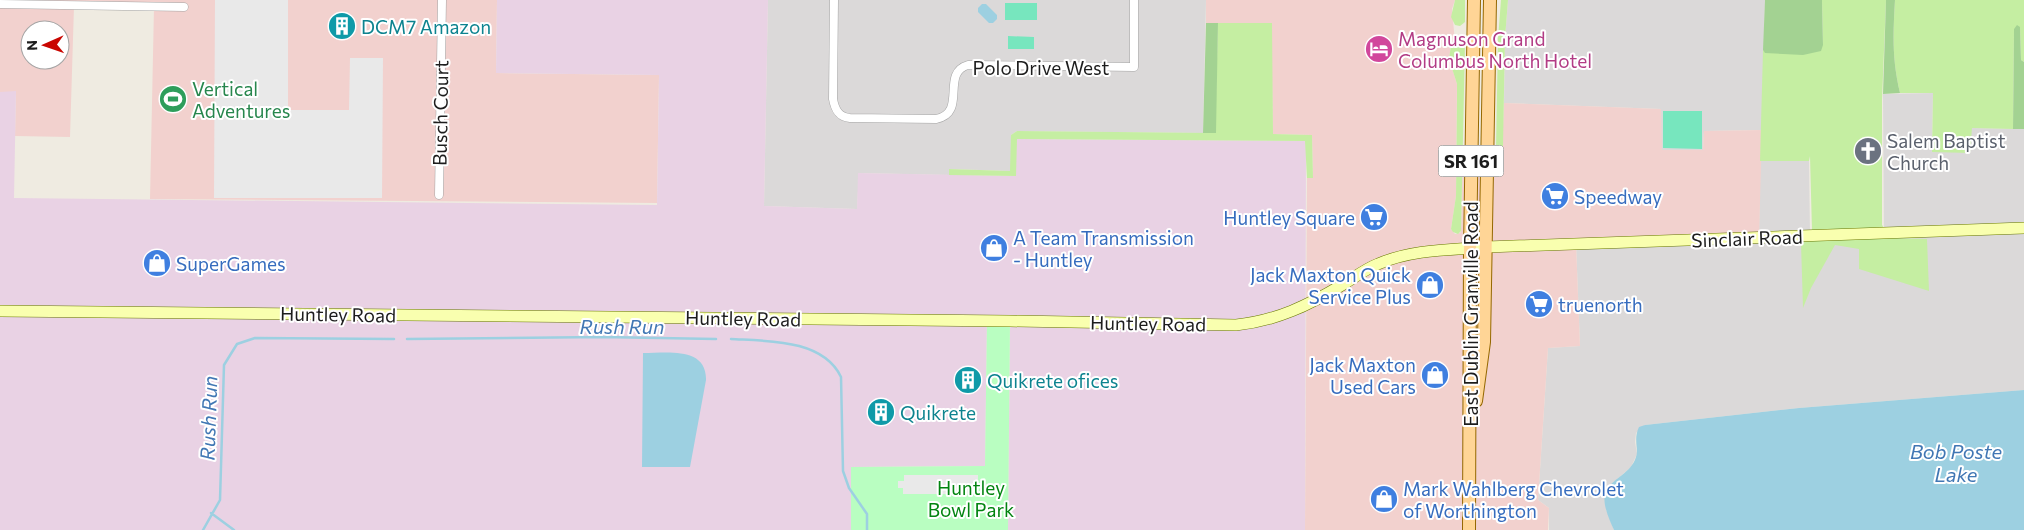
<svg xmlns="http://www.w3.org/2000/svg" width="2024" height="530" font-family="Commissioner,sans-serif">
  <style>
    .residential { fill: #dbd9d9 }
    .commercial { fill: #f2d1ce; fill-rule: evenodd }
    .industrial { fill: #e9d2e4 }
    .grass { fill: #c5eea2 }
    .forest { fill: #a3d292 }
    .park { fill: #b9fec1 }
    .pitch { fill: #77e6be }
    .parking { fill: #e9e9e9 }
    .water { fill: #9dd0e1 }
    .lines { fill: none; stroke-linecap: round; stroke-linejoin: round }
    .stream { stroke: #9dd0e1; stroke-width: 2.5 }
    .minor-casing { stroke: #a4a4a4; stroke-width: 9 }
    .secondary-casing { stroke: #677700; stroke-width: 12 }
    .primary-casing { stroke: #956800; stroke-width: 14 }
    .minor { stroke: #fff; stroke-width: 8 }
    .secondary { stroke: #f9ffaf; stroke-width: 11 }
    .primary { stroke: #ffd596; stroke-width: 12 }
    .labels { text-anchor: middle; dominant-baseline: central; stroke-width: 4; stroke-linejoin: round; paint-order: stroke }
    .shield { fill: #fff; stroke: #616161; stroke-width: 1 }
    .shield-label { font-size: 18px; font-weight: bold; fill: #1d1d1d }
    .culture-label { font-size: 19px; fill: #0d838f; stroke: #fff; text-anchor: start }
    .hotel-label { font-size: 19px; fill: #b23c85; stroke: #fff; text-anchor: start }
    .street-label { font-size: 19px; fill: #1d1d1d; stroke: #fff }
    .leisure-label { font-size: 19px; fill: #27864d; stroke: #fff; text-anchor: start }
    .worship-label { font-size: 19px; fill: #5b616d; stroke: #fff; text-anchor: start }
    .shop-label { font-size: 19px; fill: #366cbe; stroke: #fff; text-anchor: start }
    .park-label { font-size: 19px; fill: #028410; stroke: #fff }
    .water-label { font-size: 20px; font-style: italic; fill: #4177b4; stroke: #fff }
  </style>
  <rect width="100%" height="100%" fill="#efebe1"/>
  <!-- residential -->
  <path class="residential" d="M768,0H1206L1203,133L1017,131L1011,135V171L949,169V175L859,173L857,209L764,206Z
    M1508,0H1765L1762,130L1704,131L1703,150H1661V109L1504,103L1505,38Z
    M1933,93L1932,151L1972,128L2024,129V390L1799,408L1645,425L1636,433L1635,442L1637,454L1631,467L1607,488L1606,509L1614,530H1549V508L1538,500L1548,348L1580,346L1576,243L1759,238L1760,161H1809L1810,235L1884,234L1883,94Z"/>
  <!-- commercial -->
  <path class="commercial" d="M0,0H497L496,73L659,75L657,203L150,199L154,7L74,6L70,137L15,136L16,92H0ZM30,30H60V60H30Z
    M1206,0H1455L1452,9L1455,42L1451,45L1449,59L1457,84L1456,196L1451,229L1455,234L1460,233L1461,231L1463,149L1502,148L1504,103L1661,109L1662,150H1703L1704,131L1762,130L1759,238L1576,243L1580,346L1548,348L1538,500L1549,508L1548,530H1305L1307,178H1313L1312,135L1273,134L1271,23H1206Z"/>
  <!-- industrial -->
  <path class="industrial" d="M497,0H768L764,206L857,209L858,173L1016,176V139L1306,141L1305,530H1008L1010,321H987L985,466L851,467V530H0V92L16,91L14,198L657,205L659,75L496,73Z"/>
  <!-- grass -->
  <path class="grass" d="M1455,0H1465V22L1460,26L1455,25L1451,17Z
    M1501,0H1508L1505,38L1503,146L1500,149L1496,148L1498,39Z
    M1822,0H1886L1882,100V225L1891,238L1927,239L1929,291L1859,269V249L1835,245L1811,288L1803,308L1801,243L1812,231L1810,156L1809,161H1760L1763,50L1766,53L1823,45Z
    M1895,0H2024V62L2021,60L2020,27L2014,29L2013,129L1972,128L1970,153L1932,152L1933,93H1900C1892,59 1893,35 1895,0Z
    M1218,23H1272L1273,134L1312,135L1313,178H1307L1305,141L1017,139L1016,176L949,175V169L1010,171L1011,135L1017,131L1215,133Z
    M1458,40L1462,41L1465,44L1461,231L1458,234L1453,232L1451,229L1456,196L1457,98V84L1449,59L1451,45Z"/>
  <!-- forest -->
  <path class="forest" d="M1765,0H1822L1823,45L1821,51L1803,55L1765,53L1763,50Z
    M1886,0H1895C1893,35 1892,59 1900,93L1883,94Z
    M1206,23H1218L1216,133H1203Z
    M2017,25L2020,27L2021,60L2024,62V129H2013L2014,29Z"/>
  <!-- park -->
  <path class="park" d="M987,321H1010L1008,530H851V467L985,466Z"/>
  <!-- pitch -->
  <path class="pitch" d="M1005,3H1037V20H1005Z
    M1008,36L1034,37V49H1008Z
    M1663,111H1702V149L1663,148Z"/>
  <!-- parking -->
  <path class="parking" d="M215,0H288V110H349L350,58H383L382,198H214Z
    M904,475H978V494H903V488H898V481H904Z"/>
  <!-- water -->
  <path class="water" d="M982,4H986L997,15V19L993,23H989L978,12V8Z
    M643,353C666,353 707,346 706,380L690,467H642Z
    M2024,390V530H1614C1609,519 1600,500 1607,489C1610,484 1617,479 1622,475C1628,470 1633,466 1636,457C1639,449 1633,439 1639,427L1645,425L1799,408Z"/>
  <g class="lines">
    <!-- stream -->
    <path class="stream" d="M407,339L602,337L716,339
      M731,339C767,341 823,339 841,377L843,471L849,488L867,514V530
      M211,513L234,530
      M203,530L220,500L224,365L237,344L255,338L394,339"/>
    <defs>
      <path id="minor" d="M834,0L833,99C835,110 839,117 850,118L936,119C968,113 940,73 968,65L1134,67V0
        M0,4L184,7
        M439,195L442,0"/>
      <path id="secondary" d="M0,311L1010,321L1236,325C1276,321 1309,305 1342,285C1354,278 1365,269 1378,264C1413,249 1451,250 1487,247L2024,228"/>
      <path id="primary" d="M1476,401L1484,342L1490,0
        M1469,530L1470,249L1474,0"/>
    </defs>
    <!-- minor casing -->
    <use href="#minor" class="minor-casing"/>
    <!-- secondary casing -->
    <use href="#secondary" class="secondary-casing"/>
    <!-- primary casing -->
    <use href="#primary" class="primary-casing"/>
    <!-- minor -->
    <use href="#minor" class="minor"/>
    <!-- secondary -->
    <use href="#secondary" class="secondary"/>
    <!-- primary -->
    <use href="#primary" class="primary"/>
  </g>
  <!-- icons -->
  <defs>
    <symbol id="building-disc" viewBox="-11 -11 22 22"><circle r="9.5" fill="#0f9aa8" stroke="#fff"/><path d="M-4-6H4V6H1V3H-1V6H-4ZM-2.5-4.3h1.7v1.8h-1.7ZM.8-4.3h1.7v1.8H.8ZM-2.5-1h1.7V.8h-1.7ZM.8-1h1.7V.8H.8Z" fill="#fff"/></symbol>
    <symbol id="hotel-disc" viewBox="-11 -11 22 22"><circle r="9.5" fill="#d1479c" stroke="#fff"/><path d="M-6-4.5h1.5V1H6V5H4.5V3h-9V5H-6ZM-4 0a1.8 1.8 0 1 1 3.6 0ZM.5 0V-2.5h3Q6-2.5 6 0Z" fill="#fff"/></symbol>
    <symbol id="stadium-disc" viewBox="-11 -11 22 22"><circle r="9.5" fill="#2e9e5b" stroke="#fff"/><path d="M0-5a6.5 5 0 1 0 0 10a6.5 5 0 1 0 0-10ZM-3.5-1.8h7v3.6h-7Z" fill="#fff"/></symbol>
    <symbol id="church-disc" viewBox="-11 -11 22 22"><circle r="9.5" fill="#6b7280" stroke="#fff"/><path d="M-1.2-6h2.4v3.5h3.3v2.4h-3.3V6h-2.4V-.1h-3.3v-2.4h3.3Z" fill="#fff"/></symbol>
    <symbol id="supermarket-disc" viewBox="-11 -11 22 22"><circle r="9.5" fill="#3f7fe0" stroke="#fff"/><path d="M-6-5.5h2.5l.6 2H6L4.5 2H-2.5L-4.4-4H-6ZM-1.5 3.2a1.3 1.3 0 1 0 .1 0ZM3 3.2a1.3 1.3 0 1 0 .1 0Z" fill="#fff"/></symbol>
    <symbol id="shop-disc" viewBox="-11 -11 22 22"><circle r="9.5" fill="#3f7fe0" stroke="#fff"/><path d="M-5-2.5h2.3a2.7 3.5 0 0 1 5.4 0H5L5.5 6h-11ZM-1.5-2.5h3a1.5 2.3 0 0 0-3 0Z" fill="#fff"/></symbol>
  </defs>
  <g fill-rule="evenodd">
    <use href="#building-disc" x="326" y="10" width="32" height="32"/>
    <use href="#hotel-disc" x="1363" y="33" width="32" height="32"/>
    <use href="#stadium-disc" x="157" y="83" width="32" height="32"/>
    <use href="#church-disc" x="1852" y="135" width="32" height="32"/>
    <use href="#supermarket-disc" x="1539" y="180" width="32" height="32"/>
    <use href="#supermarket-disc" x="1358" y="201" width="32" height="32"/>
    <use href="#shop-disc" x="978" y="232" width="32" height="32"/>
    <use href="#shop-disc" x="141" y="247" width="32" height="32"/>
    <use href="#shop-disc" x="1414" y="269" width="32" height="32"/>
    <use href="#supermarket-disc" x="1523" y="288" width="32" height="32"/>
    <use href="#shop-disc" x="1419" y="359" width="32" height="32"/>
    <use href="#building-disc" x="952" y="364" width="32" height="32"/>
    <use href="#building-disc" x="865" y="396" width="32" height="32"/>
    <use href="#shop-disc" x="1368" y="483" width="32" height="32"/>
  </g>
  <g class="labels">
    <!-- shield labels -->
    <rect class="shield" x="1438.5" y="145.5" width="65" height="31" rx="4"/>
    <g class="shield-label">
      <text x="1471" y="161">SR 161</text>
    </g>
    <!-- culture labels -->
    <g class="culture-label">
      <text x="361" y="26">DCM7 Amazon</text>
      <text x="987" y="380">Quikrete ofices</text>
      <text x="900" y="412">Quikrete</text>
    </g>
    <!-- hotel labels -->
    <g class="hotel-label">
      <text x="1398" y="38">Magnuson Grand<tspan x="1398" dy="22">Columbus North Hotel</tspan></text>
    </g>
    <!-- street labels -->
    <g class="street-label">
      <text x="1041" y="67">Polo Drive West</text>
      <text transform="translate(440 113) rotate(-89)">Busch Court</text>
      <text transform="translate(1747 238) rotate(-2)">Sinclair Road</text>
      <text transform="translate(338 314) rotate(1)">Huntley Road</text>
      <text transform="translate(1470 314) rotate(-90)">East Dublin Granville Road</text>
      <text transform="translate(743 318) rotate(1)">Huntley Road</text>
      <text transform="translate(1148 323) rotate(1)">Huntley Road</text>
    </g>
    <!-- leisure labels -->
    <g class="leisure-label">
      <text x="192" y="88">Vertical<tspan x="192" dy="22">Adventures</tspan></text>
    </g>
    <!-- worship labels -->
    <g class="worship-label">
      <text x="1887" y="140">Salem Baptist<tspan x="1887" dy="22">Church</tspan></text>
    </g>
    <!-- shop labels -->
    <g class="shop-label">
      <text x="1574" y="196">Speedway</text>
      <text x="1355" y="217" text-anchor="end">Huntley Square</text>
      <text x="1013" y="237">A Team Transmission<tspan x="1013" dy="22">- Huntley</tspan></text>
      <text x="176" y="263">SuperGames</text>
      <text x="1411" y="274" text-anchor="end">Jack Maxton Quick<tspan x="1411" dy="22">Service Plus</tspan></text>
      <text x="1558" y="304">truenorth</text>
      <text x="1416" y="364" text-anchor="end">Jack Maxton<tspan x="1416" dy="22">Used Cars</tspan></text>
      <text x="1403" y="488">Mark Wahlberg Chevrolet<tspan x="1403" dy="22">of Worthington</tspan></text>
    </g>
    <!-- park labels -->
    <g class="park-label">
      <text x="971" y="487">Huntley<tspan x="971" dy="22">Bowl Park</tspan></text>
    </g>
    <!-- water labels -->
    <g class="water-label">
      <text x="622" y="326">Rush Run</text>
      <text transform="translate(208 418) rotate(-88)">Rush Run</text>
      <text x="1956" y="451">Bob Poste<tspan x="1956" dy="23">Lake</tspan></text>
    </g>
  </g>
  <!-- north arrow -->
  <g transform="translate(45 45) rotate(268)"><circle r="24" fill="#ffffff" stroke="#a5a5a5"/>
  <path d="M0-4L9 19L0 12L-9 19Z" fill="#c90600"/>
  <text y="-8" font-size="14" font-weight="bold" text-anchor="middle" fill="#1d1d1d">N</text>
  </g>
</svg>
